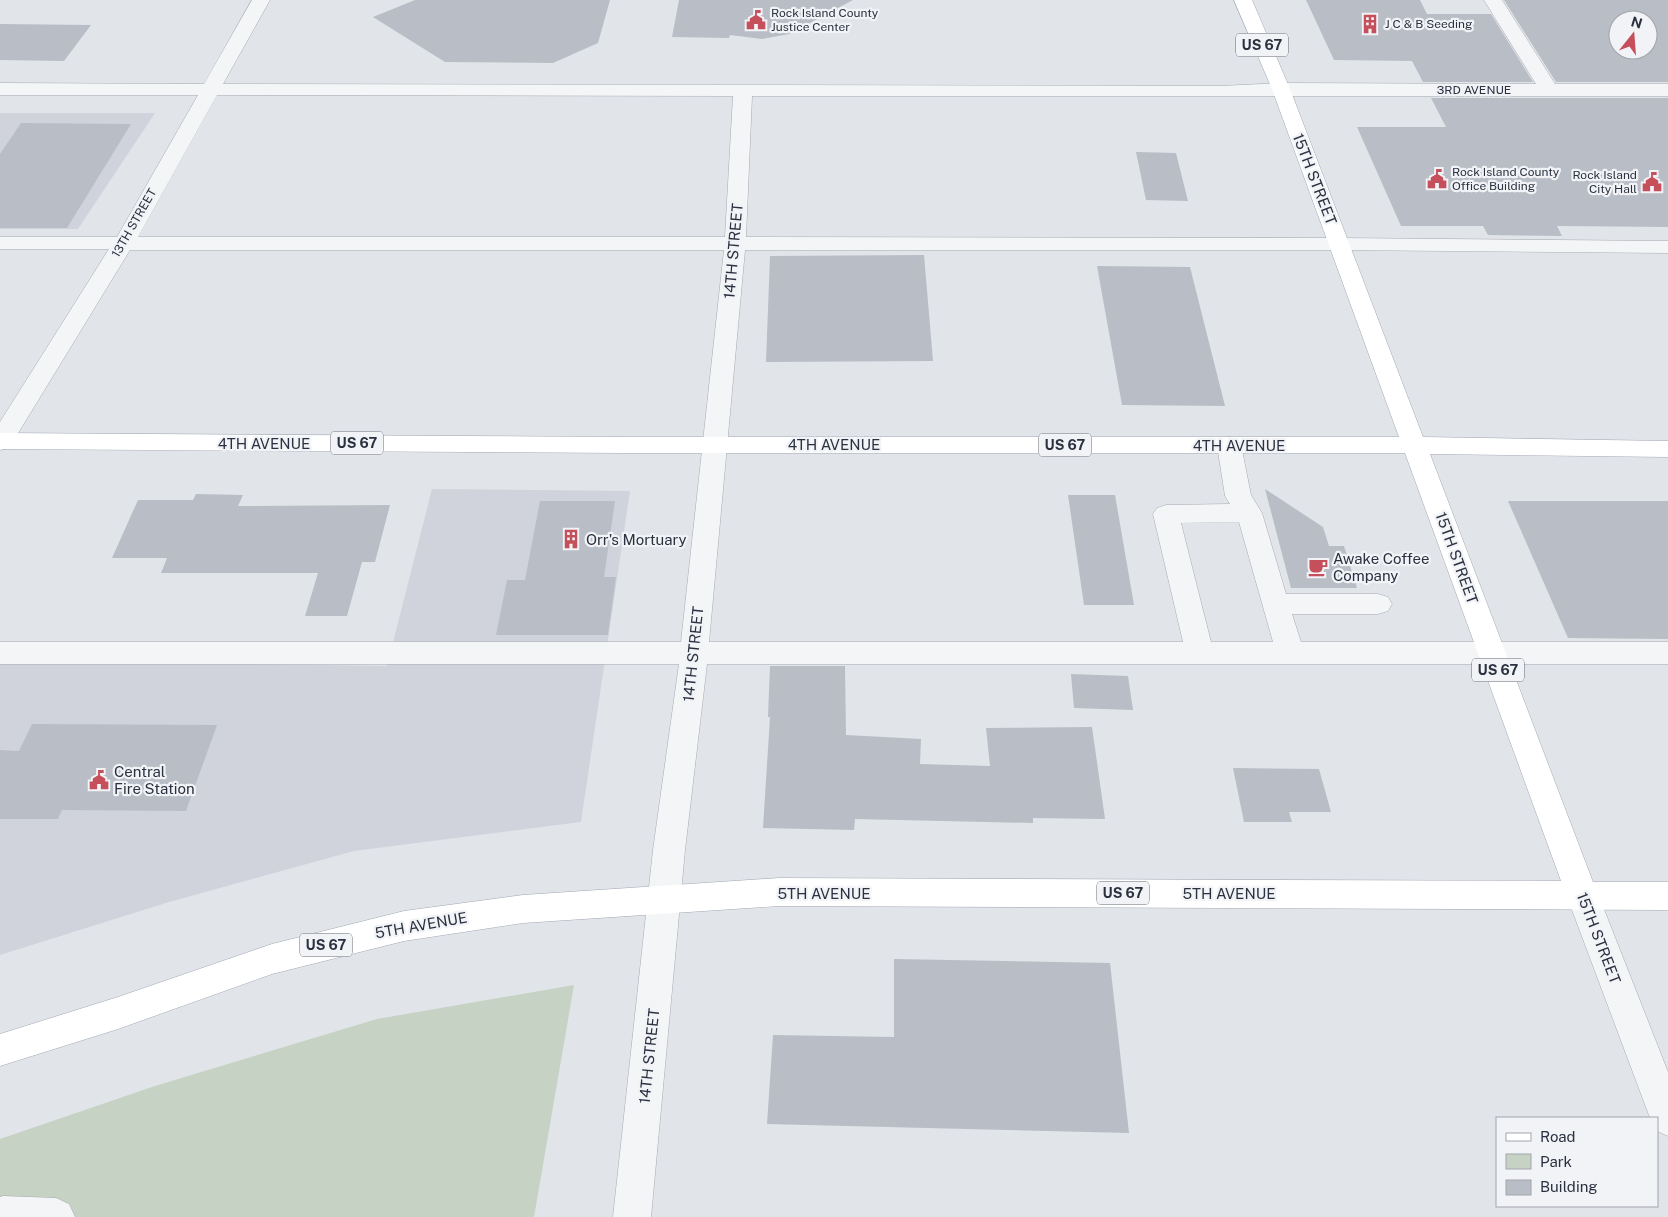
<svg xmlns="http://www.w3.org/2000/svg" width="1668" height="1217" font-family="'Public Sans',sans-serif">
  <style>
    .built { fill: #d0d3db }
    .green { fill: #c6d2c3 }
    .building { fill: #b9bdc5; fill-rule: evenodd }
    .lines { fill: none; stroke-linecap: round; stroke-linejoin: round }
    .minor-casing { stroke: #a7abb3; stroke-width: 1 }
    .major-casing { stroke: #a2a8b4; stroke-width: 1 }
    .minor { fill: #f4f5f7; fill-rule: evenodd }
    .major { fill: #fff; fill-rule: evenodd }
    .labels { text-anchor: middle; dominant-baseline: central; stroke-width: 4.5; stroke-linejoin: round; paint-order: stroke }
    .far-poi-label { font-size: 12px; fill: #2b3140; stroke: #f1f3f6; text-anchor: start }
    .far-street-label { font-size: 12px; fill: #2b3140; stroke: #f1f3f6 }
    .shield { fill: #f1f3f6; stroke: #666b77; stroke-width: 1 }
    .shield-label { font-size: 14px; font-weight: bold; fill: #2b3140 }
    .street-label { font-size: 15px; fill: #2b3140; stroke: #f1f3f6 }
    .poi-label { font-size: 15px; fill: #2b3140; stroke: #f1f3f6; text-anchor: start }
  </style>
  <rect width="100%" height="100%" fill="#e1e4e9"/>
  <!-- built -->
  <path class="built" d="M0,113H155L78,229H0Z
    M432,489L630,491L581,822L354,851L169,902L0,955V660L387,666Z"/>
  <!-- green -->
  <path class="green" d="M574,985L534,1217H0V1139L155,1086L377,1019Z"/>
  <!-- building -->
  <path class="building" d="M415,0H610L598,43L553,63L445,62L373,17Z
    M679,0H853L789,34L762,39L730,35L729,38L672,37Z
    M1306,0H1420L1427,14H1491L1533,82H1423L1412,61L1334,60Z
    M1504,0H1668V82H1556ZM1618,20H1648V50H1618Z
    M0,24L91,25L64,61L0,60Z
    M1431,98H1668V227L1557,226L1562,236L1488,235L1483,226H1401L1357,127H1446Z
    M21,123L131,124L67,228H0V154Z
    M1136,152L1176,153L1188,201L1146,200Z
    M924,255L933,361L766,362L770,256Z
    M1097,266L1190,267L1225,406L1122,405Z
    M1265,489L1323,527L1329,546H1344L1357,588H1291Z
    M196,494L243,495L238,506L390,505L375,562H362L347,616H305L318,573H161L167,558H112L138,500H193Z
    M1068,495H1115L1134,605H1084Z
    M540,501H615L604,577H616L608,635H496L507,580H525Z
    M1508,501H1668V639L1568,638Z
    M770,666H845L846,735L921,739L920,764L990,766L986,728L1092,727L1105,819L1033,818V823L855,819L854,830L763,828L770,717H768Z
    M1071,674L1128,676L1133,710L1074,708Z
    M32,724L217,725L186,811L62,810L58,819H0V750L19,751Z
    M1233,768L1319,769L1331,812H1289L1292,822H1244Z
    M894,959L1110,963L1129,1133L767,1124L773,1035L894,1037Z"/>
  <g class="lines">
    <defs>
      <path id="minor" d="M252,0H270L223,84L1221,86L1281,83L1536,84L1484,0H1502L1555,84H1668V96H752L746,237L1339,238L1668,241V253L1339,250H745L709,642H1183L1153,514L1157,508L1166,505L1230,504L1225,496L1217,445L1220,439L1229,437L1238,439L1241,445L1251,495L1262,513L1286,594H1378L1388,597L1392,604L1388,611L1378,614H1292L1301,642H1668V664H707L685,850L651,1217H613L653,850L679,664H0V642H681L724,250H130L9,448L0,450V422L109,249H0V237H117L198,95H0V83L204,84ZM217,95L733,96L725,237H138ZM1239,522L1273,642H1211L1181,523Z
        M1582,880L1593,884L1598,894L1668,1072V1136L1657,1131V1118H1650L1566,894L1571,884Z
        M3,1196L56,1198L69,1204L75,1217H0V1197Z"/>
      <path id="major" d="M1234,0H1252L1290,89L1423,437L1668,441V457L1430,454L1593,882H1668V910L779,906L523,923L404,941L272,974L118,1029L0,1066V1034L118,997L272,944L404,911L523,895L779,878L1561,881L1405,453H625L0,449V433L625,437H1399L1272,89Z"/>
    </defs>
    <!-- minor casing -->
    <use href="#minor" class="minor-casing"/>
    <!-- major casing -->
    <use href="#major" class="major-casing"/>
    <!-- minor -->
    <use href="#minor" class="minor"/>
    <!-- major -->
    <use href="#major" class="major"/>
  </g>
  <!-- icons -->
  <defs>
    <symbol id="civic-bare" viewBox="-9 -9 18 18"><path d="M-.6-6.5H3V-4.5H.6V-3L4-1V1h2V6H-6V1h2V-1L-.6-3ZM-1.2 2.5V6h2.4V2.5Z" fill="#c5505c" stroke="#f1f3f6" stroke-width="2.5" paint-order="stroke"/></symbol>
    <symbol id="building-bare" viewBox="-9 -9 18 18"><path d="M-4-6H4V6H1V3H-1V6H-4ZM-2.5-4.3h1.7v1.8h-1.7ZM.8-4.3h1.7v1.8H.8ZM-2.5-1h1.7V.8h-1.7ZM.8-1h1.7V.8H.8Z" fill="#c5505c" stroke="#f1f3f6" stroke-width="2.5" paint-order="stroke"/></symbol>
    <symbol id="cafe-bare" viewBox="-9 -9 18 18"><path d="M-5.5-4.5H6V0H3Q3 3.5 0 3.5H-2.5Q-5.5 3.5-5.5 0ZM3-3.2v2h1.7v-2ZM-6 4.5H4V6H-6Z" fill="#c5505c" stroke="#f1f3f6" stroke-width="2.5" paint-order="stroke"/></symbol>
  </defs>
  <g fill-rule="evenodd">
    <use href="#civic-bare" x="742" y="6" width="28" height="28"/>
    <use href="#building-bare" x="1356" y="10" width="28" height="28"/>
    <use href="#civic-bare" x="1423" y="165" width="28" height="28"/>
    <use href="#civic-bare" x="1638" y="168" width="28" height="28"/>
    <use href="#building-bare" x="557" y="525" width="28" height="28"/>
    <use href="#cafe-bare" x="1304" y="553" width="28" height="28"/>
    <use href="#civic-bare" x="85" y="766" width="28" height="28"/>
  </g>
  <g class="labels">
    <!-- far-poi labels -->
    <g class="far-poi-label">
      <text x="771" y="13">Rock Island County<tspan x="771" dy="14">Justice Center</tspan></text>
      <text x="1385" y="24">J C &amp; B Seeding</text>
      <text x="1452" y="172">Rock Island County<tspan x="1452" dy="14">Office Building</tspan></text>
      <text x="1637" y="175" text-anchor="end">Rock Island<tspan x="1637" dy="14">City Hall</tspan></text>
    </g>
    <!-- far-street labels -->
    <g class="far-street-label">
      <text x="1474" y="90">3RD AVENUE</text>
      <text transform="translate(134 223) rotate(-60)">13TH STREET</text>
    </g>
    <!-- shield labels -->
    <g class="shield">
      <rect x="1236" y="33.5" width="52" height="23" rx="4"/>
      <rect x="331" y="431.5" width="52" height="23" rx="4"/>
      <rect x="1039" y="433.5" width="52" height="23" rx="4"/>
      <rect x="1472" y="658.5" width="52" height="23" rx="4"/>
      <rect x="1097" y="881.5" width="52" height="23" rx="4"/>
      <rect x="300" y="933.5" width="52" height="23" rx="4"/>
    </g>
    <g class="shield-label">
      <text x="1262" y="45">US 67</text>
      <text x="357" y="443">US 67</text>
      <text x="1065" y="445">US 67</text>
      <text x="1498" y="670">US 67</text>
      <text x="1123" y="893">US 67</text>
      <text x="326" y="945">US 67</text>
    </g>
    <!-- street labels -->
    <g class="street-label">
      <text transform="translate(1315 179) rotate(69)">15TH STREET</text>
      <text transform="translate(733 251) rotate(-85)">14TH STREET</text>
      <text x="264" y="443">4TH AVENUE</text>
      <text x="834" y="444">4TH AVENUE</text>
      <text x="1239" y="445">4TH AVENUE</text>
      <text transform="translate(1457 558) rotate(70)">15TH STREET</text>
      <text transform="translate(693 654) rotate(-84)">14TH STREET</text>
      <text x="824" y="893">5TH AVENUE</text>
      <text x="1229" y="893">5TH AVENUE</text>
      <text transform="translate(421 925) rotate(-10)">5TH AVENUE</text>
      <text transform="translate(1599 938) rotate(69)">15TH STREET</text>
      <text transform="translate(649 1056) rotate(-84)">14TH STREET</text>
    </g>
    <!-- poi labels -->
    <g class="poi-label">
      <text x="586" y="539">Orr's Mortuary</text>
      <text x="1333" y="558">Awake Coffee<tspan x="1333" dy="17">Company</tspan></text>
      <text x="114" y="771">Central<tspan x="114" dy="17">Fire Station</tspan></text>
    </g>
  </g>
  <!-- legend -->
  <rect x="1496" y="1117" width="162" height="90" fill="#f1f3f6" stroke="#a2a5ad"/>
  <rect x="1506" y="1133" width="25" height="8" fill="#ffffff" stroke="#a2a5ad"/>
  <text x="1540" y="1142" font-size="15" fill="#2b3140">Road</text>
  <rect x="1506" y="1154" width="25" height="15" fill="#c6d2c3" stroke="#a2a5ad"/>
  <text x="1540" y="1167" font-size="15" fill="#2b3140">Park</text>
  <rect x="1506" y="1180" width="25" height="15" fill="#b9bdc5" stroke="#a2a5ad"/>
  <text x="1540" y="1192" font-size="15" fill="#2b3140">Building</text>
  <!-- north arrow -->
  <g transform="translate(1633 35) rotate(17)"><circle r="24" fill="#f1f3f6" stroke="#a2a5ad"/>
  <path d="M0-4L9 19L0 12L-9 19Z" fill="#c5505c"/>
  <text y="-8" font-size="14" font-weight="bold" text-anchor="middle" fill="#2b3140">N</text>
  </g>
</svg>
